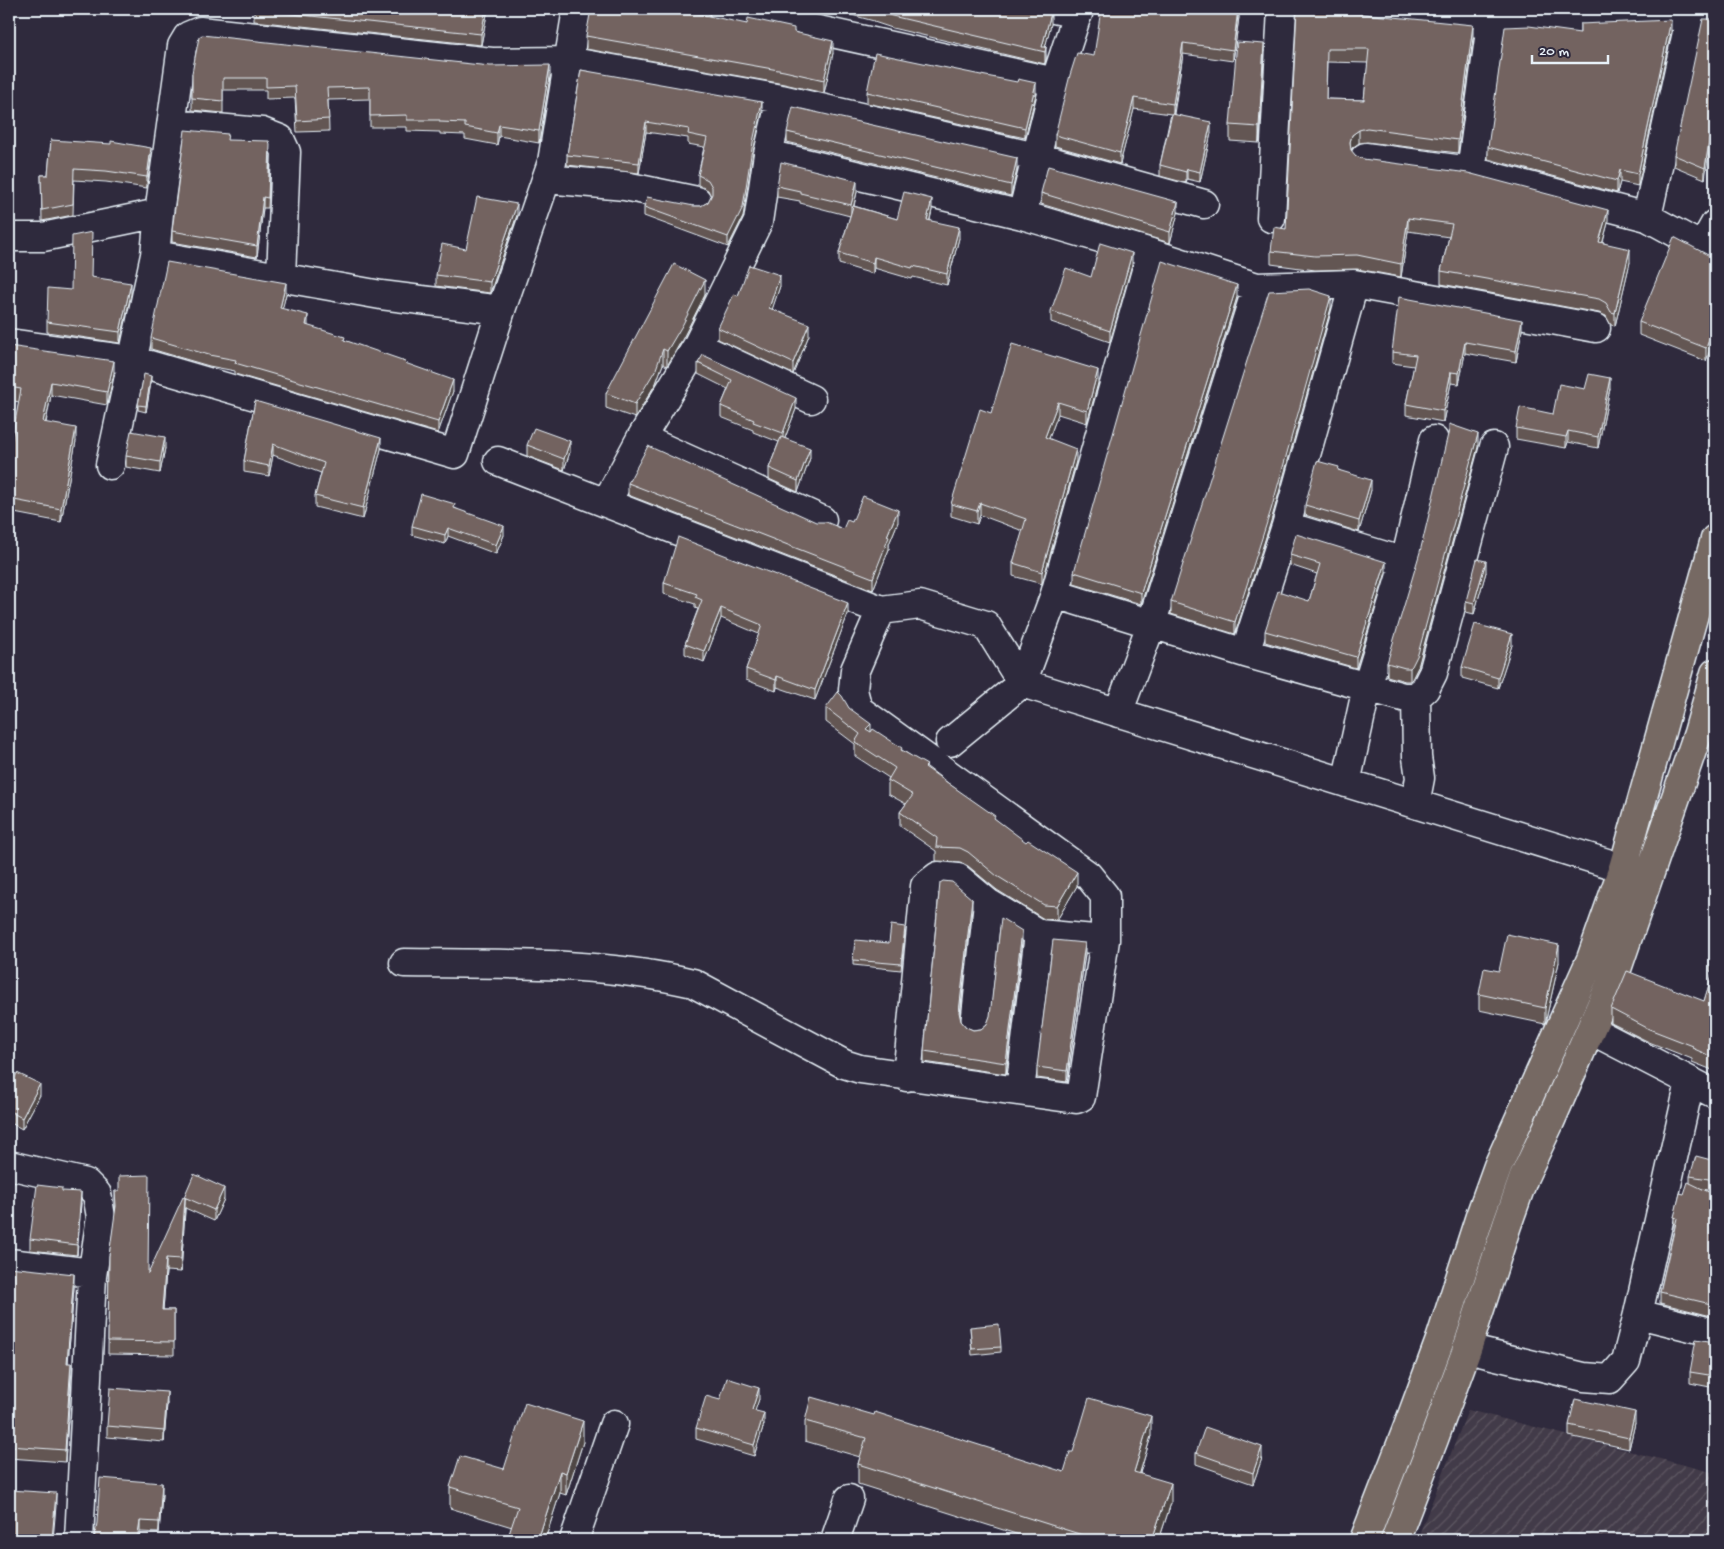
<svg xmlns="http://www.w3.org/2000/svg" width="1724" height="1549" font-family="'Gochi Hand',sans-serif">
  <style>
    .industrial { fill: url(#industrial-furrows) }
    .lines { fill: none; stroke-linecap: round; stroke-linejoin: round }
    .street-casing { stroke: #e8f1f8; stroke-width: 31 }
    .secondary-casing { stroke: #e8f1f8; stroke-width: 31 }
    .primary-casing { stroke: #e8f1f8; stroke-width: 31 }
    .street { stroke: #2f2a3d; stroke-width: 28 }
    .secondary { stroke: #2f2a3d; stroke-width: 28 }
    .primary { stroke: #766964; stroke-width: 28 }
    .wall { fill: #635653; stroke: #e8f1f8; fill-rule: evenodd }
    .shaded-wall { fill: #504644; stroke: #e8f1f8 }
    .building { fill: #736461; stroke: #e8f1f8; fill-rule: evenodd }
  </style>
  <defs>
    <pattern id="industrial-furrows" width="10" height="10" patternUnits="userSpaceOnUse" patternTransform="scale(1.25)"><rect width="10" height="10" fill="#433b48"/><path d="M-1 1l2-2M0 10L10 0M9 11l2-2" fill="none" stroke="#5e5863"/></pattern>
  </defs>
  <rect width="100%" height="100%" fill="#2f2a3d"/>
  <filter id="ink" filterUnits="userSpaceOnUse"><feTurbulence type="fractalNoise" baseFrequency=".02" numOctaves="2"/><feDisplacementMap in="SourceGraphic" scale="10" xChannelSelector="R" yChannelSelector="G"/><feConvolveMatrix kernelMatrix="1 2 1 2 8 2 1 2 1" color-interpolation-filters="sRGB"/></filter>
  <g filter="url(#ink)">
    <!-- industrial -->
    <path class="industrial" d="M1468,1410L1715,1473V1540H1417Z"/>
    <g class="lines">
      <defs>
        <path id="street" d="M1054,9L1078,14
          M172,124L262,132L280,139L286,152L281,277
          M768,154L1022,215L1151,253L1257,287L1354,284L1596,328
          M1365,157L1471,171L1647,217L1715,254
          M1471,171L1491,24
          M546,179L625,186L697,201
          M1022,215L1055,82
          M1647,217L1691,14
          M1271,218L1282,9
          M9,237H43L159,213
          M1702,247L1715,224
          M155,255L381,295L501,310
          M9,343L132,360L455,454L501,310L552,162L577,9
          M697,346L811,399
          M641,438L822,520
          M498,461L881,610L920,605L986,625L1022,683L1623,868
          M110,465L155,255L159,213L182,46L188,36L200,31L492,62L567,61L781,99L1036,157L1204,204
          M606,503L641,438L697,346L758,222L768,154L781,99
          M1286,526L1405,562
          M1055,594L1245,653L1403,697H1416L1425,689L1433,673L1494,447
          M1245,653L1286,526L1354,284
          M1118,713L1151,625L1257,287
          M950,742L1022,683L1055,594L1151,253
          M1346,783L1367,687L1405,562L1434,440
          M1415,804L1420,778L1417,757L1416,697
          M404,963C498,964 602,961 693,983L844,1064L860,1069L1076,1099L1081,1097L1105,940V896L1088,875L858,709L853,690L855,670L881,610
          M975,1025L988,903
          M1591,1030L1715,1094
          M907,1077L925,886L938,876L958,878L988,903L1039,934L1105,940
          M1020,1091L1039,934
          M9,1165L86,1183L97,1194L101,1217L92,1276L79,1540
          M9,1263L92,1273
          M1638,1314L1715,1333
          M1467,1349L1584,1377L1610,1379L1626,1361L1638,1314L1690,1082
          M574,1540L614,1424
          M835,1540L849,1499"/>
        <path id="secondary" d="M723,9L1055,82L1079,9
          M1335,9L1491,24L1715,14"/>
        <path id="primary" d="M1364,1540L1407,1429L1440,1340L1480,1216L1498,1166L1591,959L1623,868L1715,539
          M1395,1540L1434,1439L1467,1349L1507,1225L1524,1177L1550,1122L1617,969L1698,733L1715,673"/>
      </defs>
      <!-- street casing -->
      <use href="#street" class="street-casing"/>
      <!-- secondary casing -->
      <use href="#secondary" class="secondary-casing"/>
      <!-- primary casing -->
      <use href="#primary" class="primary-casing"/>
      <!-- street -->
      <use href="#street" class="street"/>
      <!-- secondary -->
      <use href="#secondary" class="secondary"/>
      <!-- primary -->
      <use href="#primary" class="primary"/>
    </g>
    <!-- wall -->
    <path class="wall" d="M254,9H488L481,45L254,21Z
      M835,9H1044L1051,24L1045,47L1046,59L1045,64L892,28L874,22V21L844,13V11Z
      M1334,11L1473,38L1458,153L1367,142L1359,143L1352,148L1351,151L1356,156L1363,159L1608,223L1603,242L1630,262L1615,326L1611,325L1606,316L1599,313L1441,284V271L1449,237L1408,231L1401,277L1357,269L1315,270L1271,264V251L1286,229ZM1327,62L1368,63L1364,100L1326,99Z
      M1239,17L1233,61L1183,54L1174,114L1211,133L1200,182L1187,179L1186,183L1160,176V165L1171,114L1134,109L1120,164L1055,146V135L1094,56Z
      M1715,19L1705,179L1674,166V155Z
      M747,24L794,32L833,53L824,93L784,84L586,49V36Z
      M1580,24L1671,32L1638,186L1620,182L1617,193L1488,159V147L1580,33Z
      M1264,60L1259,143L1230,141V125Z
      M581,70L762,112L753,152L743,217L728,247L644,216V207L701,206L708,202L711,196L708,190L698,185V175L704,147L688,144V138L646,132L639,173L567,165V155Z
      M192,73L550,77L539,143L499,136L497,145L465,139V135L440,134V132L407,131V127H370V99L328,100L329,131L297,132L295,98L266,99V90H223V113L192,110Z
      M867,92L1036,94L1025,138L867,103Z
      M787,132L1017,169L1011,196L787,142Z
      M51,140L151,158L147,188L106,182L74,180L73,215L42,221L41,175H48Z
      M228,141L270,155L268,208H263L257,257L172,242V231Z
      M777,186L857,192L854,206L897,219L932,210L930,220L959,238L947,285L913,277L912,279L874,268L873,274L839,264V253L850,216L800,203V201L777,197Z
      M1041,193L1178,213L1170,243L1041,204Z
      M517,215L490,293L436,286V275Z
      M1708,255L1715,257V337L1706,361L1639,335V322Z
      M1132,264L1110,342L1051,322V311L1091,277Z
      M91,277L131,294L120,343L47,332V322L71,290Z
      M780,286L772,309L809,335L793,374L718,339V328L738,296Z
      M286,294L282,309L308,326L405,364L453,391L438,433L235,374V371L209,366L151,349V338Z
      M705,295L683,338L667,366L663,364L656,383L635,418L606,408V393Z
      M1237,297L1141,604L1074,584V572Z
      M1331,308L1271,521L1235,634L1171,614V602Z
      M1522,330L1516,362L1465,353L1459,384L1451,383L1443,422L1406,415V404L1414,366L1392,363V352Z
      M9,346L114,373L107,405L51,395L46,423L76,441L61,522L9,512V455L19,402L9,400Z
      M698,363L796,409L785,438L810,458L798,492L769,479V468L779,442L753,432V430L721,417V406L728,389L698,374Z
      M151,382L146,412L138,410V405Z
      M1098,383L1087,423L1058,414L1049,438L1076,461L1042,584L1013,576V563L1023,531L980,515L977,524L951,516V504L991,413Z
      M1610,388L1598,448L1568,442L1566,448L1516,439V428L1553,414L1585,389Z
      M255,401L381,449L363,519L315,507V496L321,473L273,455L269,476L244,472V461Z
      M527,445L570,452L564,470L527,456Z
      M1478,447L1418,667L1412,679L1410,681H1405L1387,676V663Z
      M165,448L160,473L126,467V456Z
      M1339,470L1371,490L1359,532L1305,515V505Z
      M628,483L843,529L852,522H898L889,544V549L873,590L628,495Z
      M455,508L504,535L496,554L448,536L445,544L412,535V526Z
      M1290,555L1386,572L1356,668L1265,642V631L1309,601L1317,574L1290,565Z
      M1486,572L1474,614L1466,612V601Z
      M664,583L848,614L815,700L777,687L776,691L746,680V669L759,634L721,618L704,662L685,654V644L698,609L695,608V604L664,594Z
      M1512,645L1498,688L1462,678V667Z
      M826,708H849L871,732L902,750L927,767L995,819L1077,886L1057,920L1044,919L997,890L968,866L960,862L936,861V851L900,826V812L906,804L888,794V780L889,778L855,756V744L826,722Z
      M972,910L960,1017L961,1021L966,1027L973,1030L981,1029L987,1024L1022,942L1006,1074L924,1062V1051Z
      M905,932L901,970L853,965V960L889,943Z
      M1715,940V1071L1692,1062V1059L1649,1042L1611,1023V1009L1704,1001L1713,972L1710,971V958Z
      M1085,954L1067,1082L1037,1078V1067Z
      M1559,962L1545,1024L1479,1010V994L1499,971Z
      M9,1090L40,1095L22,1129L9,1122Z
      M1715,1161V1191L1702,1189L1715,1195V1317L1660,1303V1292L1674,1229V1217L1690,1183V1176Z
      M62,1191L81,1203L77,1255L30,1250V1239Z
      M115,1191L149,1273L184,1198L224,1199L214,1221L185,1208L181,1272L166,1271L163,1310H174V1355L108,1354L109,1256L116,1212L115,1204Z
      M9,1267L74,1287L68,1363L71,1376L65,1462L9,1458Z
      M970,1327L1001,1347V1352L972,1355Z
      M1715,1342V1388L1690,1383V1372Z
      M759,1399L755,1410L764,1424L754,1456L696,1439V1428L720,1400Z
      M167,1403L164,1442L107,1437V1426Z
      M805,1421L1064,1472L1073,1452L1151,1436L1140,1473L1171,1503L1159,1540H1035L858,1484V1464L860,1457L805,1441Z
      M1635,1423L1629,1449L1569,1436V1425Z
      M583,1442L566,1495L560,1493L545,1540H507L512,1527L450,1508V1487L504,1469Z
      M1196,1453L1262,1458L1253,1484L1196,1464Z
      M162,1494L159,1533L140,1532L94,1540Z"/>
    <!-- shaded-wall -->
    <path class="shaded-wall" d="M486,9H488L481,45V34Z
      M1239,9V17L1233,61V50Z
      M1051,13V24L1044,52L1042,47Z
      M1671,20V32L1638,186V174Z
      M1473,25V38L1458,153V140Z
      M833,41V53L824,93V80Z
      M1183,43V54L1173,114V104Z
      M1264,44V60L1259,143V127Z
      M1046,47V59L1045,64V52Z
      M550,65V77L539,143V131Z
      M1036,83V94L1025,138V128Z
      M1134,98V109L1120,164V153Z
      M1715,101V112L1705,179V168Z
      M762,102V112L753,152L743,217L728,247V237Z
      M646,122V132L639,173V163Z
      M1211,122V133L1200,182V172Z
      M499,125V136L497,145V133Z
      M1359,130V143L1352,148L1350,155V142L1352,135Z
      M151,148V158L147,188V177Z
      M1017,158V169L1011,196V185Z
      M1187,169V179L1186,183V172Z
      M1620,170V182L1617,193V181Z
      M857,181V192L851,216V205Z
      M263,197V208L257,257V246Z
      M932,199V210L927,231V220Z
      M1178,202V213L1170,243V232Z
      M517,204V215L490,293V282Z
      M1608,210V223L1599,255V242Z
      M1408,218V231L1401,277V264Z
      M959,227V238L947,285V274Z
      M1630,249V262L1615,326V313Z
      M1132,253V264L1110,342V331Z
      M874,257V268L873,274V263Z
      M780,275V286L769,319V308Z
      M705,280V295L683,338L667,366V351Z
      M131,283V294L120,343V332Z
      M286,283V294L280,319V308Z
      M1237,285V297L1141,604V593Z
      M1331,296V308L1271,521L1235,634V622Z
      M308,315V326L306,336V325Z
      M1522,320V330L1516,362V351Z
      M809,324V335L793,374V363Z
      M1715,324V337L1706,361V348Z
      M1465,342V353L1459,384V373Z
      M663,349V364L656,383L635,418V404Z
      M114,361V373L107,405V392Z
      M1098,370V383L1087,423V411Z
      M1451,372V383L1443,422V411Z
      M151,376V382L146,412V406Z
      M1610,378V388L1598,448V437Z
      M453,380V391L438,433V422Z
      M51,382V395L43,435V422Z
      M796,398V409L783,443V433Z
      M1058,402V414L1045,449V437Z
      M76,428V441L61,522V509Z
      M1568,431V442L1566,448V437Z
      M1478,434V447L1418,667L1412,679L1410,681V668Z
      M165,437V448L160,473V462Z
      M381,438V449L363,519V508Z
      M570,441V452L564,470V459Z
      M273,444V455L269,476V466Z
      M810,448V458L798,492V481Z
      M1076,449V461L1042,584V572Z
      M1371,480V490L1359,532V521Z
      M980,503V515L977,524V511Z
      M898,510V522L889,544V549L873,590V578L887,536Z
      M504,526V535L496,554V545Z
      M448,528V536L445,544V535Z
      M1486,561V572L1474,614V603Z
      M1386,562V572L1356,668V657Z
      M848,603V614L815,700V690Z
      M721,608V618L704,662V651Z
      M1512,634V645L1498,688V678Z
      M777,676V687L776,691V680Z
      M871,724V738L866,729Z
      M1077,872V886L1057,920V906Z
      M972,899V910L959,1023V1012Z
      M1022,931V942L1006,1074V1063Z
      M1085,943V954L1067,1082V1071Z
      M1559,945V962L1545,1024V1008Z
      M40,1084V1095L22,1129V1118Z
      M224,1188V1199L214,1221V1210Z
      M81,1192V1203L77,1255V1245Z
      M185,1198V1211L181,1272V1259Z
      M166,1258V1271L162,1323V1310Z
      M74,1274V1287L67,1375V1363Z
      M71,1363V1376L65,1462V1450Z
      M759,1388V1399L752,1420V1410Z
      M167,1392V1403L164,1442V1431Z
      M1635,1412V1423L1629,1449V1438Z
      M764,1413V1424L754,1456V1445Z
      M1151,1416V1436L1134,1492V1472Z
      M583,1421V1442L566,1495V1473Z
      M1262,1447V1458L1253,1484V1473Z
      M560,1471V1493L545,1540H538Z
      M162,1483V1494L159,1533V1522Z
      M1171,1483V1503L1159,1540H1152Z
      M56,1493V1506L53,1540H52Z
      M140,1521V1532L139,1540H137Z"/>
    <!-- building -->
    <path class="building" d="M254,9H486L481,34L254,10Z
      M591,9H676L747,24L748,18L794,28V32L833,41L824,80L784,71L586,36Z
      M872,9H1044L1051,13L1042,47H1046L1045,52L892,16L874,11L875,9Z
      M1101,9H1238L1233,50L1183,43L1173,104L1134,98L1120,153L1055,135L1070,75L1077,53L1094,56Z
      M1297,9H1327L1334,11L1473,25L1458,140L1367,128L1359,130L1352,135L1350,142L1351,150L1356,156L1363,159L1468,173L1608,210L1599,242L1630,249L1615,313L1611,312L1606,303L1599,299L1441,271L1452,224L1408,218L1401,264L1357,255L1315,256L1271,251L1274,227L1286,229ZM1327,49H1369L1364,100L1326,99Z
      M1703,19H1715V101L1705,168L1674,155Z
      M1671,20L1638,174L1620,170L1617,181L1488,147L1505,27L1529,26L1580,33V24Z
      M202,35L490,66L550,65L539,131L499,125L497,133L465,127V123L440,122V120H407V115L370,116V87L327,88L329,119L297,121L295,86L266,87V78H223V101L192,98V73L199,37Z
      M1237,42L1264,44L1259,127L1230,125Z
      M875,53L981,75L1017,82L1018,79L1036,83L1025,128L867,92Z
      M581,70L762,102L753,142L743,207L728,237L644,207L647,197L694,206H701L708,202L712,194V187L708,180L698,175L707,138L688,134L689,129L646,122L639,163L567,155Z
      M793,107L1017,158L1011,185L787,132Z
      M1172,114L1211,122L1200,172L1187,169L1186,172L1160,165Z
      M185,130L228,134L227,140L269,141L270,144L268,198L263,197L257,246L172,231Z
      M51,140L111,144V141L151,148L147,177L106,171L74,169L73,204L42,210L41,175H48Z
      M781,162L857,181L851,205L800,193V191L777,186Z
      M1048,166L1178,202L1170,232L1041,193Z
      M904,192L932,199L927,220L959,227L947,274L913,266L912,268L874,257L873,263L839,253L853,206L897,219Z
      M477,197L517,204L490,282L436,275L442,244L466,249Z
      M92,232L91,277L131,283L120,332L47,322L48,288L71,290L72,236Z
      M1674,237L1708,255L1715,257V324L1706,348L1639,322Z
      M1100,243L1132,253L1110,331L1051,311L1066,268L1091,277Z
      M1162,261L1237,285L1141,593L1074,572Z
      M167,262L286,283L280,308L308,315L306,325L345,337L344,340L405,361V363L453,380L438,422L235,363L236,360L209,355L151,338Z
      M674,264L705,280L683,324L667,351L663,349L656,369L635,404L606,393Z
      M749,265L780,275L769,308L809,324L793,363L718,328L734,294L738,296Z
      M1309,289L1331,296L1271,510L1235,622L1171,602L1269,291Z
      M1399,297L1522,320L1516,351L1465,342L1459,373L1451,372L1443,411L1406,404L1416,355L1392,352Z
      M1012,344L1098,370L1087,411L1058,402L1045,437L1076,449L1042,572L1013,563L1026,519L980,503L977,511L951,504L980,409L991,413Z
      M9,346L114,361L107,392L51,382L43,422L76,428L61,509L9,499V455L21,389L9,387Z
      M703,355L796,398L783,433L753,422L754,420L721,406L732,380L698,363Z
      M144,374L151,376L146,406L138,405Z
      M1589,374L1610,378L1598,437L1568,431L1566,437L1516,428L1520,407L1553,414L1559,384L1585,389Z
      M255,401L381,438L363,508L315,496L324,463L273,444L269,466L244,461Z
      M1449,424L1478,434L1418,654L1412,666L1410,668H1405L1387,663L1420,552L1449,430Z
      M534,428L570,441L564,459L527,445Z
      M131,431L165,437L160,462L126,456Z
      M781,437L810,448L798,481L769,468Z
      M648,446L816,522H826L843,529L847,520L852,522L863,496L898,510L887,536L889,537L873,578L628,483Z
      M1317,461L1339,467L1338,470L1371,480L1359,521L1305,505Z
      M421,494L455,504L454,508L504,526L496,545L448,528L445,535L412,526Z
      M1296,534L1386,562L1356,657L1265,631L1278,591L1309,601L1320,564L1290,555Z
      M678,537L848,603L815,690L777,676L776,680L746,669L762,625L721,608L704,651L685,644L702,600L695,597L697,594L664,583Z
      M1477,559L1486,561L1474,603L1466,601Z
      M1475,624L1512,634L1498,678L1462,667Z
      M838,692L842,696L849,708L871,724L866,729L871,732L873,729L902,748L901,750L927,765L925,767L995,816L994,818L1026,842L1028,840L1077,872L1057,906L1044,905L997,876L968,852L960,848L936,847L937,838L900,812L913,795L888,780L895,768L855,742L860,734L826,708Z
      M943,881L952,882L972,899L959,1012L961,1021L966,1027L973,1030L981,1029L987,1024L990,1016L1001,918L1022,931L1006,1063L924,1051L940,883Z
      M891,925L905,927L901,964L853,960L855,940L889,943Z
      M1507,934L1559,945L1545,1008L1479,994L1484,968L1499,971Z
      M1053,940L1085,943L1067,1071L1037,1067Z
      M1715,940V959L1710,958Z
      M1715,966V1058L1692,1048L1693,1046L1649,1029L1611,1009L1627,971L1704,1001Z
      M17,1073L40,1084L22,1118L9,1111V1090Z
      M1696,1156L1715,1161V1180L1690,1176Z
      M194,1174L224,1188L214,1210L184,1197Z
      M149,1175L148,1274L183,1197L185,1198L181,1259L166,1258L162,1310H174V1342L108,1341L109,1256L116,1206L115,1191H119V1176Z
      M1688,1182L1715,1195V1305L1660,1292L1677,1218L1674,1217L1680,1193L1684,1194Z
      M37,1185L62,1188V1191L81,1192L77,1245L30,1239Z
      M9,1267L74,1274L67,1363H71L65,1450L9,1446Z
      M999,1324L1001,1347L972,1349L970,1327Z
      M1696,1339L1715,1342V1376L1690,1372Z
      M727,1378L759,1388L752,1410L764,1413L754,1445L696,1428L706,1396L720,1400Z
      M110,1388L167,1392L164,1431L107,1426Z
      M811,1397L874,1415L875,1412L1064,1472L1070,1452H1073L1089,1398L1151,1416L1134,1472L1171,1483L1152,1540H1094L1095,1539L858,1464L866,1438L805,1421Z
      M1575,1399L1635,1412L1629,1438L1569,1425Z
      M525,1403L583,1421L566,1473L560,1471L538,1540H507L518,1507L450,1487L460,1456L504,1469Z
      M1205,1427L1262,1447L1253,1473L1196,1453Z
      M100,1478L162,1483L159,1522L140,1521L137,1540H94L97,1523Z
      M9,1490L56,1493L52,1540H9Z
      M932,1532L960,1540H929Z"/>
  </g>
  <!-- margin -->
  <rect width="1724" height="1549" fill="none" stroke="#2f2a3d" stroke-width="30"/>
  <rect x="15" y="15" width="1694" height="1519" fill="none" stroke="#e8f1f8" stroke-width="2" filter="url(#ink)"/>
  <!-- scale -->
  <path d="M1532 55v8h76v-8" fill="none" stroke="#e8f1f8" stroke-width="2.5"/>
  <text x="1539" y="55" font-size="15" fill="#e8f1f8" stroke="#2f2a3d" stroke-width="4" paint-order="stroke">20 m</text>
</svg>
